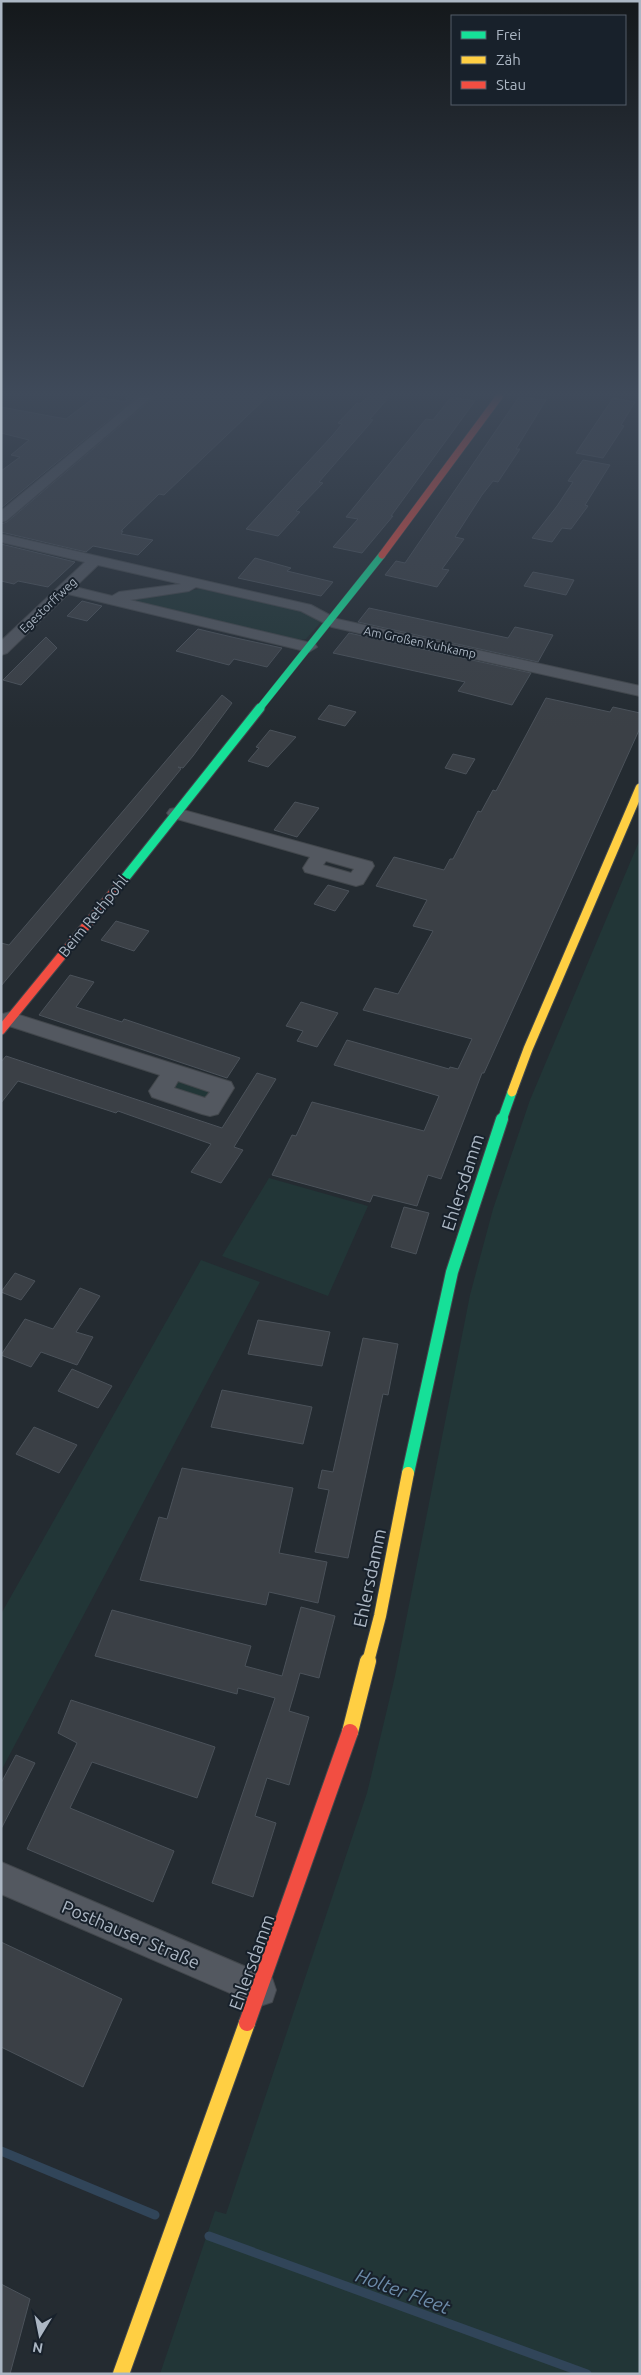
<svg xmlns="http://www.w3.org/2000/svg" width="641" height="2375" font-family="Ubuntu,sans-serif">
  <style>
    .green { fill: #223637 }
    .lines { fill: none; stroke-linecap: round; stroke-linejoin: round }
    .stream { stroke: #314559; stroke-width: 9 }
    .building { fill: #3b4046; stroke: #4b525a }
    .street-casing { stroke: #42474c; stroke-width: 2 }
    .fast-far2-casing { stroke: #42474c; stroke-width: 8 }
    .fast-far1-casing { stroke: #42474c; stroke-width: 11 }
    .fast-casing { stroke: #42474c; stroke-width: 14 }
    .slow-far2-casing { stroke: #42474c; stroke-width: 11 }
    .slow-far1-casing { stroke: #42474c; stroke-width: 14 }
    .slow-casing { stroke: #42474c; stroke-width: 18 }
    .jam-far2-casing { stroke: #42474c; stroke-width: 8 }
    .jam-far1-casing { stroke: #42474c; stroke-width: 11 }
    .jam-casing { stroke: #42474c; stroke-width: 18 }
    .street { fill: #535860; fill-rule: evenodd }
    .fast-far2 { stroke: #16e098; stroke-width: 7 }
    .fast-far1 { stroke: #16e098; stroke-width: 9 }
    .fast { stroke: #16e098; stroke-width: 12 }
    .slow-far2 { stroke: #ffcf43; stroke-width: 9 }
    .slow-far1 { stroke: #ffcf43; stroke-width: 12 }
    .slow { stroke: #ffcf43; stroke-width: 16 }
    .jam-far2 { stroke: #f24e42; stroke-width: 7 }
    .jam-far1 { stroke: #f24e42; stroke-width: 9 }
    .jam { stroke: #f24e42; stroke-width: 16 }
    .labels { text-anchor: middle; dominant-baseline: central; stroke-width: 4; stroke-linejoin: round; paint-order: stroke }
    .far-street-label { font-size: 12px; fill: #acb7c4; stroke: #18212b }
    .street-label { font-size: 15px; fill: #acb7c4; stroke: #18212b }
    .near-street-label { font-size: 18px; fill: #acb7c4; stroke: #18212b }
    .near-water-label { font-size: 19px; font-style: italic; fill: #6c8ba9; stroke: #18212b }
  </style>
  <rect width="100%" height="100%" fill="#242b31"/>
  <!-- green -->
  <path class="green" d="M200,589C238,597 289,601 321,622L306,639L297,640L124,600Z
    M640,839V2374H160L215,2211L226,2214L367,1793L395,1676L470,1295L493,1209L530,1100Z
    M180,1080L209,1091L208,1095L203,1099L175,1091L173,1086Z
    M269,1178L368,1206L328,1296L222,1256Z
    M201,1260L260,1282L1,1771V1614Z"/>
  <g class="lines">
    <!-- stream -->
    <path class="stream" d="M1,2151L155,2215
      M209,2236L587,2374"/>
  </g>
  <!-- building -->
  <path class="building" d="M95,397L126,402L127,397H137L1,508V471L20,457L11,455L29,440L1,433V407L66,419Z
    M154,397H267L164,495L159,494L121,531H123L121,534L153,540L138,555L93,546L86,552L1,532V524L7,522Z
    M367,397H389L370,419L373,420L319,482L323,483L296,511L300,512L278,536L246,529L332,436L342,424L338,423L357,403L360,404Z
    M451,397L475,401L391,516H393L362,553L333,547L358,519L346,517L426,419L433,420Z
    M519,397L546,400L516,449H520L498,482L493,481L482,495L455,537L464,539L442,569L449,570L437,587L385,575L396,561L405,563Z
    M613,398L635,402L621,425L624,426L603,458L576,453Z
    M583,460L610,465L585,505L588,506L571,529L562,528L552,542L532,538L557,506L573,482L568,481Z
    M1,544L75,562L48,587L18,581L14,584L1,581Z
    M255,558L291,568L287,571L333,582L321,596L238,578Z
    M533,572L574,580L566,595L524,586Z
    M82,601L102,606L87,621L67,616Z
    M369,608L508,638L515,627L553,635L538,662L358,622Z
    M198,629L236,638L282,648L267,667L234,659L229,665L176,651Z
    M349,633L531,673L512,705L458,691L465,682L333,653Z
    M46,637L57,648L21,685L3,680Z
    M222,695L232,703L193,756L183,768L178,767L181,769L142,817L1,986V943L9,945Z
    M546,698L610,712L613,707L640,713V728L484,1073H482L441,1179L428,1175L417,1206L373,1195L370,1202L272,1175L292,1135L296,1136L312,1102L424,1131L439,1096L334,1065L347,1040L449,1069L450,1067L458,1069L472,1039L363,1010L375,988L398,994L433,931L413,926L427,900L376,886L394,857L444,870L450,859H453L478,811L481,812L493,790L496,791Z
    M329,705L356,712L345,726L318,719Z
    M270,730L296,737L268,767L248,761L259,748L256,747Z
    M453,754L475,759L466,774L445,768Z
    M295,802L319,808L297,837L274,830Z
    M328,885L349,891L335,911L314,904Z
    M116,921L149,931L134,951L101,940Z
    M70,975L94,982L76,1007L122,1022L124,1019L240,1058L227,1078L39,1015Z
    M301,1002L338,1013L317,1047L297,1041L303,1031L286,1026Z
    M6,1056L222,1128L257,1073L276,1079L234,1147L243,1150L221,1183L191,1172L211,1144L118,1111L116,1113L18,1081L1,1103V1062Z
    M404,1207L429,1213L416,1254L391,1247Z
    M15,1273L35,1281L21,1300L1,1292Z
    M80,1288L100,1296L76,1332L93,1337L77,1365L41,1352L31,1367L1,1355L25,1319L53,1329Z
    M258,1320L330,1332L322,1366L248,1354Z
    M363,1338L398,1344L388,1395L383,1394L348,1558L315,1552L329,1490L318,1488L322,1470L333,1472Z
    M72,1369L112,1386L98,1408L58,1391Z
    M222,1390L312,1407L303,1444L211,1427Z
    M34,1427L77,1445L59,1473L16,1454Z
    M182,1468L293,1488L279,1553L327,1562L318,1603L269,1592L266,1605L140,1580L159,1517L167,1519Z
    M301,1607L335,1616L319,1678L300,1673L295,1691L289,1711L309,1717L289,1785L267,1778L255,1816L276,1823L253,1897L212,1883L275,1698L238,1688L237,1694L95,1656L112,1610L251,1646L245,1666L282,1676Z
    M71,1700L215,1747L197,1798L92,1762L70,1808L174,1851L153,1902L27,1849L77,1743L58,1733Z
    M16,1755L35,1763L1,1829V1783Z
    M1,1942L122,1999L83,2087L1,2047Z
    M1,2284L30,2299L10,2374H1Z"/>
  <g class="lines">
    <defs>
      <path id="street" d="M139,397H152L6,521L1,522V511Z
        M1,534L311,605L337,619L640,686V696L332,627L301,611L196,587L189,591L130,600L315,644L317,647L309,652L68,594L7,653L1,655V641L85,562L1,542ZM98,565L181,584L119,592L112,596L75,587Z
        M176,808L372,862L374,866L363,884L356,886L305,872L303,868L310,857L170,817L167,813L170,809ZM326,861L354,869L351,873L323,865Z
        M10,1012L231,1082L234,1088L218,1114L210,1116L202,1114L152,1097L149,1091L160,1075L3,1024V1014ZM178,1081L210,1092L205,1098L174,1088Z
        M1,1862L272,1978L276,1990L272,2002L260,2006L1,1894Z"/>
      <path id="fast-far2" d="M259,709L382,555"/>
      <path id="fast-far1" d="M121,883L260,708
        M502,1120L512,1092"/>
      <path id="fast" d="M408,1473L452,1272L502,1119"/>
      <path id="slow-far2" d="M512,1092L528,1049L640,788"/>
      <path id="slow-far1" d="M368,1662L380,1616L408,1473"/>
      <path id="slow" d="M350,1732L368,1661
        M121,2374L247,2023"/>
      <path id="jam-far2" d="M382,555L499,397"/>
      <path id="jam-far1" d="M1,1030L121,883"/>
      <path id="jam" d="M247,2023L350,1732"/>
    </defs>
    <!-- street casing -->
    <use href="#street" class="street-casing"/>
    <!-- fast-far2 casing -->
    <use href="#fast-far2" class="fast-far2-casing"/>
    <!-- fast-far1 casing -->
    <use href="#fast-far1" class="fast-far1-casing"/>
    <!-- fast casing -->
    <use href="#fast" class="fast-casing"/>
    <!-- slow-far2 casing -->
    <use href="#slow-far2" class="slow-far2-casing"/>
    <!-- slow-far1 casing -->
    <use href="#slow-far1" class="slow-far1-casing"/>
    <!-- slow casing -->
    <use href="#slow" class="slow-casing"/>
    <!-- jam-far2 casing -->
    <use href="#jam-far2" class="jam-far2-casing"/>
    <!-- jam-far1 casing -->
    <use href="#jam-far1" class="jam-far1-casing"/>
    <!-- jam casing -->
    <use href="#jam" class="jam-casing"/>
    <!-- street -->
    <use href="#street" class="street"/>
    <!-- fast-far2 -->
    <use href="#fast-far2" class="fast-far2"/>
    <!-- fast-far1 -->
    <use href="#fast-far1" class="fast-far1"/>
    <!-- fast -->
    <use href="#fast" class="fast"/>
    <!-- slow-far2 -->
    <use href="#slow-far2" class="slow-far2"/>
    <!-- slow-far1 -->
    <use href="#slow-far1" class="slow-far1"/>
    <!-- slow -->
    <use href="#slow" class="slow"/>
    <!-- jam-far2 -->
    <use href="#jam-far2" class="jam-far2"/>
    <!-- jam-far1 -->
    <use href="#jam-far1" class="jam-far1"/>
    <!-- jam -->
    <use href="#jam" class="jam"/>
  </g>
  <!-- sky -->
  <linearGradient id="sky" x2="0" y2="1"><stop stop-color="#14181b"/><stop offset="0.54" stop-color="#3f4a5a"/><stop offset="1" stop-color="#3f4a5a" stop-opacity="0"/></linearGradient>
  <rect width="641" height="729" fill="url(#sky)"/>
  <g class="labels">
    <!-- far-street labels -->
    <g class="far-street-label">
      <text transform="translate(48 605) rotate(-44)">Egestorffweg</text>
      <text transform="translate(420 642) rotate(12)">Am Großen Kuhkamp</text>
    </g>
    <!-- street labels -->
    <g class="street-label">
      <text transform="translate(93 916) rotate(-51)">Beim Rethpohl</text>
    </g>
    <!-- near-street labels -->
    <g class="near-street-label">
      <text transform="translate(462 1182) rotate(-72)">Ehlersdamm</text>
      <text transform="translate(369 1578) rotate(-78)">Ehlersdamm</text>
      <text transform="translate(131 1934) rotate(23)">Posthauser Straße</text>
      <text transform="translate(251 1962) rotate(-70)">Ehlersdamm</text>
    </g>
    <!-- near-water labels -->
    <g class="near-water-label">
      <text transform="translate(403 2291) rotate(20)">Holter Fleet</text>
    </g>
  </g>
  <!-- border -->
  <rect width="641" height="2375" fill="none" stroke="#acb7c4" stroke-width="5"/>
  <!-- legend -->
  <rect x="451" y="15" width="175" height="90" fill="#18212b" stroke="#535d68"/>
  <rect x="461" y="31" width="25" height="8" fill="#16e098" stroke="#535d68"/>
  <text x="496" y="40" font-size="15" fill="#acb7c4">Frei</text>
  <rect x="461" y="56" width="25" height="8" fill="#ffcf43" stroke="#535d68"/>
  <text x="496" y="65" font-size="15" fill="#acb7c4">Zäh</text>
  <rect x="461" y="81" width="25" height="8" fill="#f24e42" stroke="#535d68"/>
  <text x="496" y="90" font-size="15" fill="#acb7c4">Stau</text>
  <!-- north arrow -->
  <g transform="translate(40 2335) rotate(190)" stroke="#18212b" stroke-width="4" paint-order="stroke">
  <path d="M0-4L9 19L0 12L-9 19Z" fill="#acb7c4"/>
  <text y="-8" font-size="14" font-weight="bold" text-anchor="middle" fill="#acb7c4">N</text>
  </g>
</svg>
